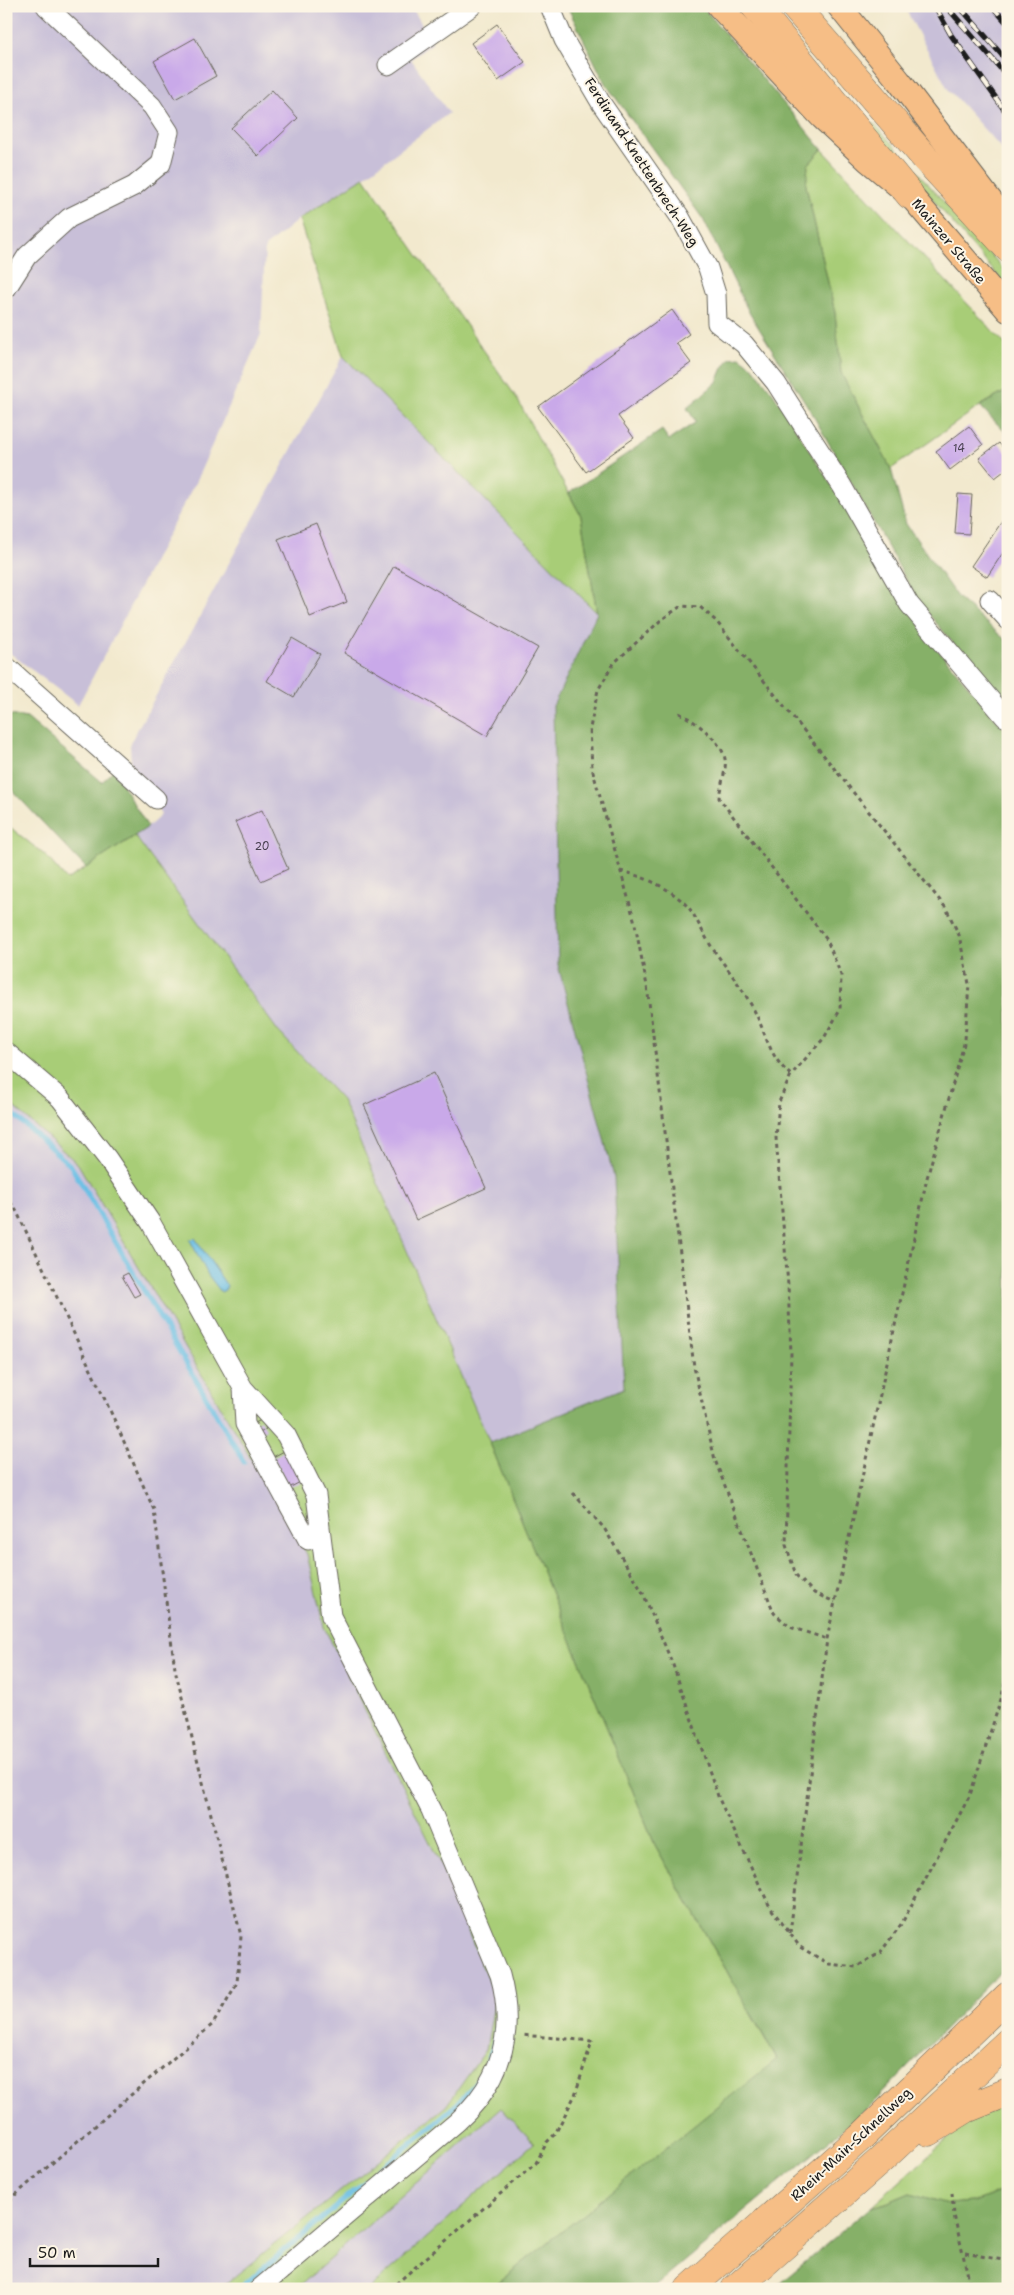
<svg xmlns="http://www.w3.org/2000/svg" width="1014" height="2295" font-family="'Shantell Sans',sans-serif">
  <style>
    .industrial { fill: #c8bfd8 }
    .green { fill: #a8cd77; stroke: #62744a }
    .forest { fill: #86b068; stroke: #516642 }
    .water { fill: #68bee5; stroke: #426d80 }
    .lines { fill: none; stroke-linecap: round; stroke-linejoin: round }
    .stream { stroke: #68bee5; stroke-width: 5 }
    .building { fill: #c9a9e9 }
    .minor-casing { stroke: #67645a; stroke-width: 21 }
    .major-casing { stroke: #67645a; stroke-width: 26 }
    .highway-casing { stroke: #67645a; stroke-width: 29 }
    .path { stroke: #67645a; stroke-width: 3; stroke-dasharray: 4 4; stroke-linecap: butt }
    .minor { stroke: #fff; stroke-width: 19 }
    .major { stroke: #f6be86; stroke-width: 24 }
    .highway { stroke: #f6be86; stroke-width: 28 }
    .rail-casing { stroke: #1c1c1c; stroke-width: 5.5 }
    .rail { stroke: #fcf5e5; stroke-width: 4; stroke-dasharray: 11; stroke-linecap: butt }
    .labels { text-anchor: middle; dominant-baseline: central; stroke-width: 4; stroke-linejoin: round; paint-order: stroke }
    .number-label { font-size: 11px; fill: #473f4f }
    .street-label { font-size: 14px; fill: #1c1c1c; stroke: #fcf5e5 }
  </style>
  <rect width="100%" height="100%" fill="#fcf5e5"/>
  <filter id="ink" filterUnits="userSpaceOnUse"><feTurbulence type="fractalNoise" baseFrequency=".02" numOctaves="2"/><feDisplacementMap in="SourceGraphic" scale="10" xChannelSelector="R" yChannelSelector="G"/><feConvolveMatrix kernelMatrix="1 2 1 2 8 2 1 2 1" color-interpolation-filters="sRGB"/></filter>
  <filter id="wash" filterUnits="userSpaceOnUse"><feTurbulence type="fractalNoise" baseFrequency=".0096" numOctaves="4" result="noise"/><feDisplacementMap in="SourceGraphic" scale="20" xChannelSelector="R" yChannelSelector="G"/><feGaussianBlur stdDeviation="1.12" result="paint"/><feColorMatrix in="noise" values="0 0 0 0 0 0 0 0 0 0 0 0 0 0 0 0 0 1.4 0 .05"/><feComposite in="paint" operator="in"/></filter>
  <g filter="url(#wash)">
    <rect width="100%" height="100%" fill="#f2e9ce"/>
    <!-- industrial -->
    <path class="industrial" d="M6,6H411L433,43L411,59L449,113L364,177L299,219L265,247L261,334L197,479L78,705L6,650Z
      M904,6H1008V156L948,89Z
      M343,356L597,613L553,706L558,965L614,1177L624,1389L490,1443L655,1845L490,2289H6V824L46,856L67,880L148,827L161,815L131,765L130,743Z"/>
    <!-- green -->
    <path class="green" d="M874,123L1008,274V288L870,126Z
      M822,149L1008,347V390L980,406L891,469L841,373L835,313L806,186L808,165Z
      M364,177L516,397L581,516L597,613L343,356L299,219Z
      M6,824L46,856L67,880L135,836L278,1031L342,1100L490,1443L655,1845L777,2060L490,2289H369L534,2143L501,2108L296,2289H219L446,2106L486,2050L495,1998L441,1865L324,1627L307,1554L78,1164L6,1100Z
      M1008,2103V2189L973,2202L948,2204L910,2193L886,2203L871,2207L967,2122Z"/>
    <!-- forest -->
    <path class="forest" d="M567,6H702L822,149L808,165L806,186L835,313L841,373L891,469L906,524L957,597L1008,642V704L1004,703L920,604L810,410L750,314L703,219L605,83Z
      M740,357L752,366L773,393L929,639L1008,733V1964L868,2108L652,2289H490L777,2059L655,1845L490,1443L624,1388L614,1177L558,965L553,706L597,613L581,516L569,493L662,430L669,440L696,422L687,408L717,382L723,368L730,358Z
      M1008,390V435L980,406Z
      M6,712L9,715L27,718L102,782L113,770L148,827L86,868L6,784Z
      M1008,2189V2289H773L871,2207L886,2203L910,2193L948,2204L973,2202Z"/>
    <!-- water -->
    <path class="water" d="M195,1238L227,1286L225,1290L221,1292L208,1275L190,1240Z"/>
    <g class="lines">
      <!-- stream -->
      <path class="stream" d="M6,1108L71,1166L244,1462
        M239,2289L456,2105C479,2082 493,2059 497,2027"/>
    </g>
    <g id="blocks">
      <!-- building -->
      <path class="building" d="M497,24L525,62L498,81L471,43Z
        M195,38L216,76L175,99L154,61Z
        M272,90L298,118L258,156L231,128Z
        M672,310L689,334L676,343L691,363L618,416L634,438L586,472L538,407Z
        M969,426L983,445L950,470L936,451Z
        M999,443L1008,454V468L995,478L979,458Z
        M958,494L972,495L969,534L955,533Z
        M1002,520L1008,523V545L987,577L971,566Z
        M316,524L347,602L310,617L278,539Z
        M394,566L538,648L487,736L344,653Z
        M292,638L320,654L294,697L267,681Z
        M262,810L288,869L261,881L235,822Z
        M434,1073L486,1188L416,1220L364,1105Z
        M128,1273L140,1294L134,1297L122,1276Z
        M261,1420L266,1429L260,1433L255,1423Z
        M286,1450L302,1481L289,1488L273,1457Z"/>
    </g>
  </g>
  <g filter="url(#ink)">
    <use href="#blocks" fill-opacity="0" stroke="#67645a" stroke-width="1"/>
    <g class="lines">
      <defs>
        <path id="minor" d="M550,6L564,40L601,103L680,217L708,268L716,294L717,323L744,344L776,383L842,486L909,604L1005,717H1008
          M388,65L472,6
          M6,289L27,256L69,218L134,186L161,164L169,132L152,106L46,6
          M990,600L1008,620
          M6,666L156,799
          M6,1052L60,1098L107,1158L151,1223L243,1388L286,1435L316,1495L331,1616L431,1810L500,1975C516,2033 501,2082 457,2122L259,2289
          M243,1388L245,1424L308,1540"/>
        <path id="major" d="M719,6L822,117L868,160L910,195L1008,310
          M839,6L899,81L1008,224"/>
        <path id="highway" d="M755,6L910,195
          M794,6L927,160L1008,248
          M929,2132L966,2109L1008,2092
          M689,2289L860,2138L1008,1996
          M735,2289L881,2160L1008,2042"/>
      </defs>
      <!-- minor casing -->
      <use href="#minor" class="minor-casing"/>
      <!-- major casing -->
      <use href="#major" class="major-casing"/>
      <!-- highway casing -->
      <use href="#highway" class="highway-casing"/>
      <!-- path -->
      <path class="path" d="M679,713C694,720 722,741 725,759C727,770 720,786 719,798L827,940L841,975L840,1010L824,1038L791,1075L779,1102L776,1138L788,1285L791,1353L786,1545L796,1575L814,1593L835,1602
        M620,871C645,876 677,891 692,912C699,924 705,937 713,949C728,970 744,990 755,1012C767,1036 769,1057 791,1075
        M6,1195L17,1212L114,1419L154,1510L175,1669L241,1936L237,1983L213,2024L6,2203
        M573,1493L604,1528L643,1593L673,1665L719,1799L770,1907L800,1947L829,1964L856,1967L880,1953L902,1923L970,1795L1002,1696L1008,1668
        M790,1933L827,1639L927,1178L965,1040L969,984L959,935L946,908L716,621L700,607L681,606L661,620L614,663L598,690L590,728L592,768L634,919L647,986L694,1367L715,1460L774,1613L790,1627L827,1639
        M952,2193L954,2215L971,2289
        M965,2253L1008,2261
        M390,2289L536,2163L547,2142L555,2134L575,2095L592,2041L521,2035"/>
      <!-- minor -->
      <use href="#minor" class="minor"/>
      <!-- major -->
      <use href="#major" class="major"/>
      <!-- highway -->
      <use href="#highway" class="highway"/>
      <defs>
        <path id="rail" d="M935,6L951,35L1008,115
          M946,6L1008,77
          M959,6L1008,62
          M992,6L1008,24"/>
      </defs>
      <!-- rail casing -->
      <use href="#rail" class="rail-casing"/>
      <!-- rail -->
      <use href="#rail" class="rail"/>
    </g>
  </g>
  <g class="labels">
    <!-- number labels -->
    <g class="number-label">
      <text x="959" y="448">14</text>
      <text x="262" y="846">20</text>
    </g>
    <!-- street labels -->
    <g class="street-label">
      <text transform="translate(642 162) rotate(57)">Ferdinand-Knettenbrech-Weg</text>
      <text transform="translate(949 241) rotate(50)">Mainzer Straße</text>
      <text transform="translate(851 2144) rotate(-43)">Rhein-Main-Schnellweg</text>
    </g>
  </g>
  <!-- margin -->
  <rect width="1014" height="2295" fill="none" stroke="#fcf5e5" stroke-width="25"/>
  <!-- scale -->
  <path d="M30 2258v8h128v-8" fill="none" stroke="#1c1c1c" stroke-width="2.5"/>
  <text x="38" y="2258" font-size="15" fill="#1c1c1c" stroke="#fcf5e5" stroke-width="4" paint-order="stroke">50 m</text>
</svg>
